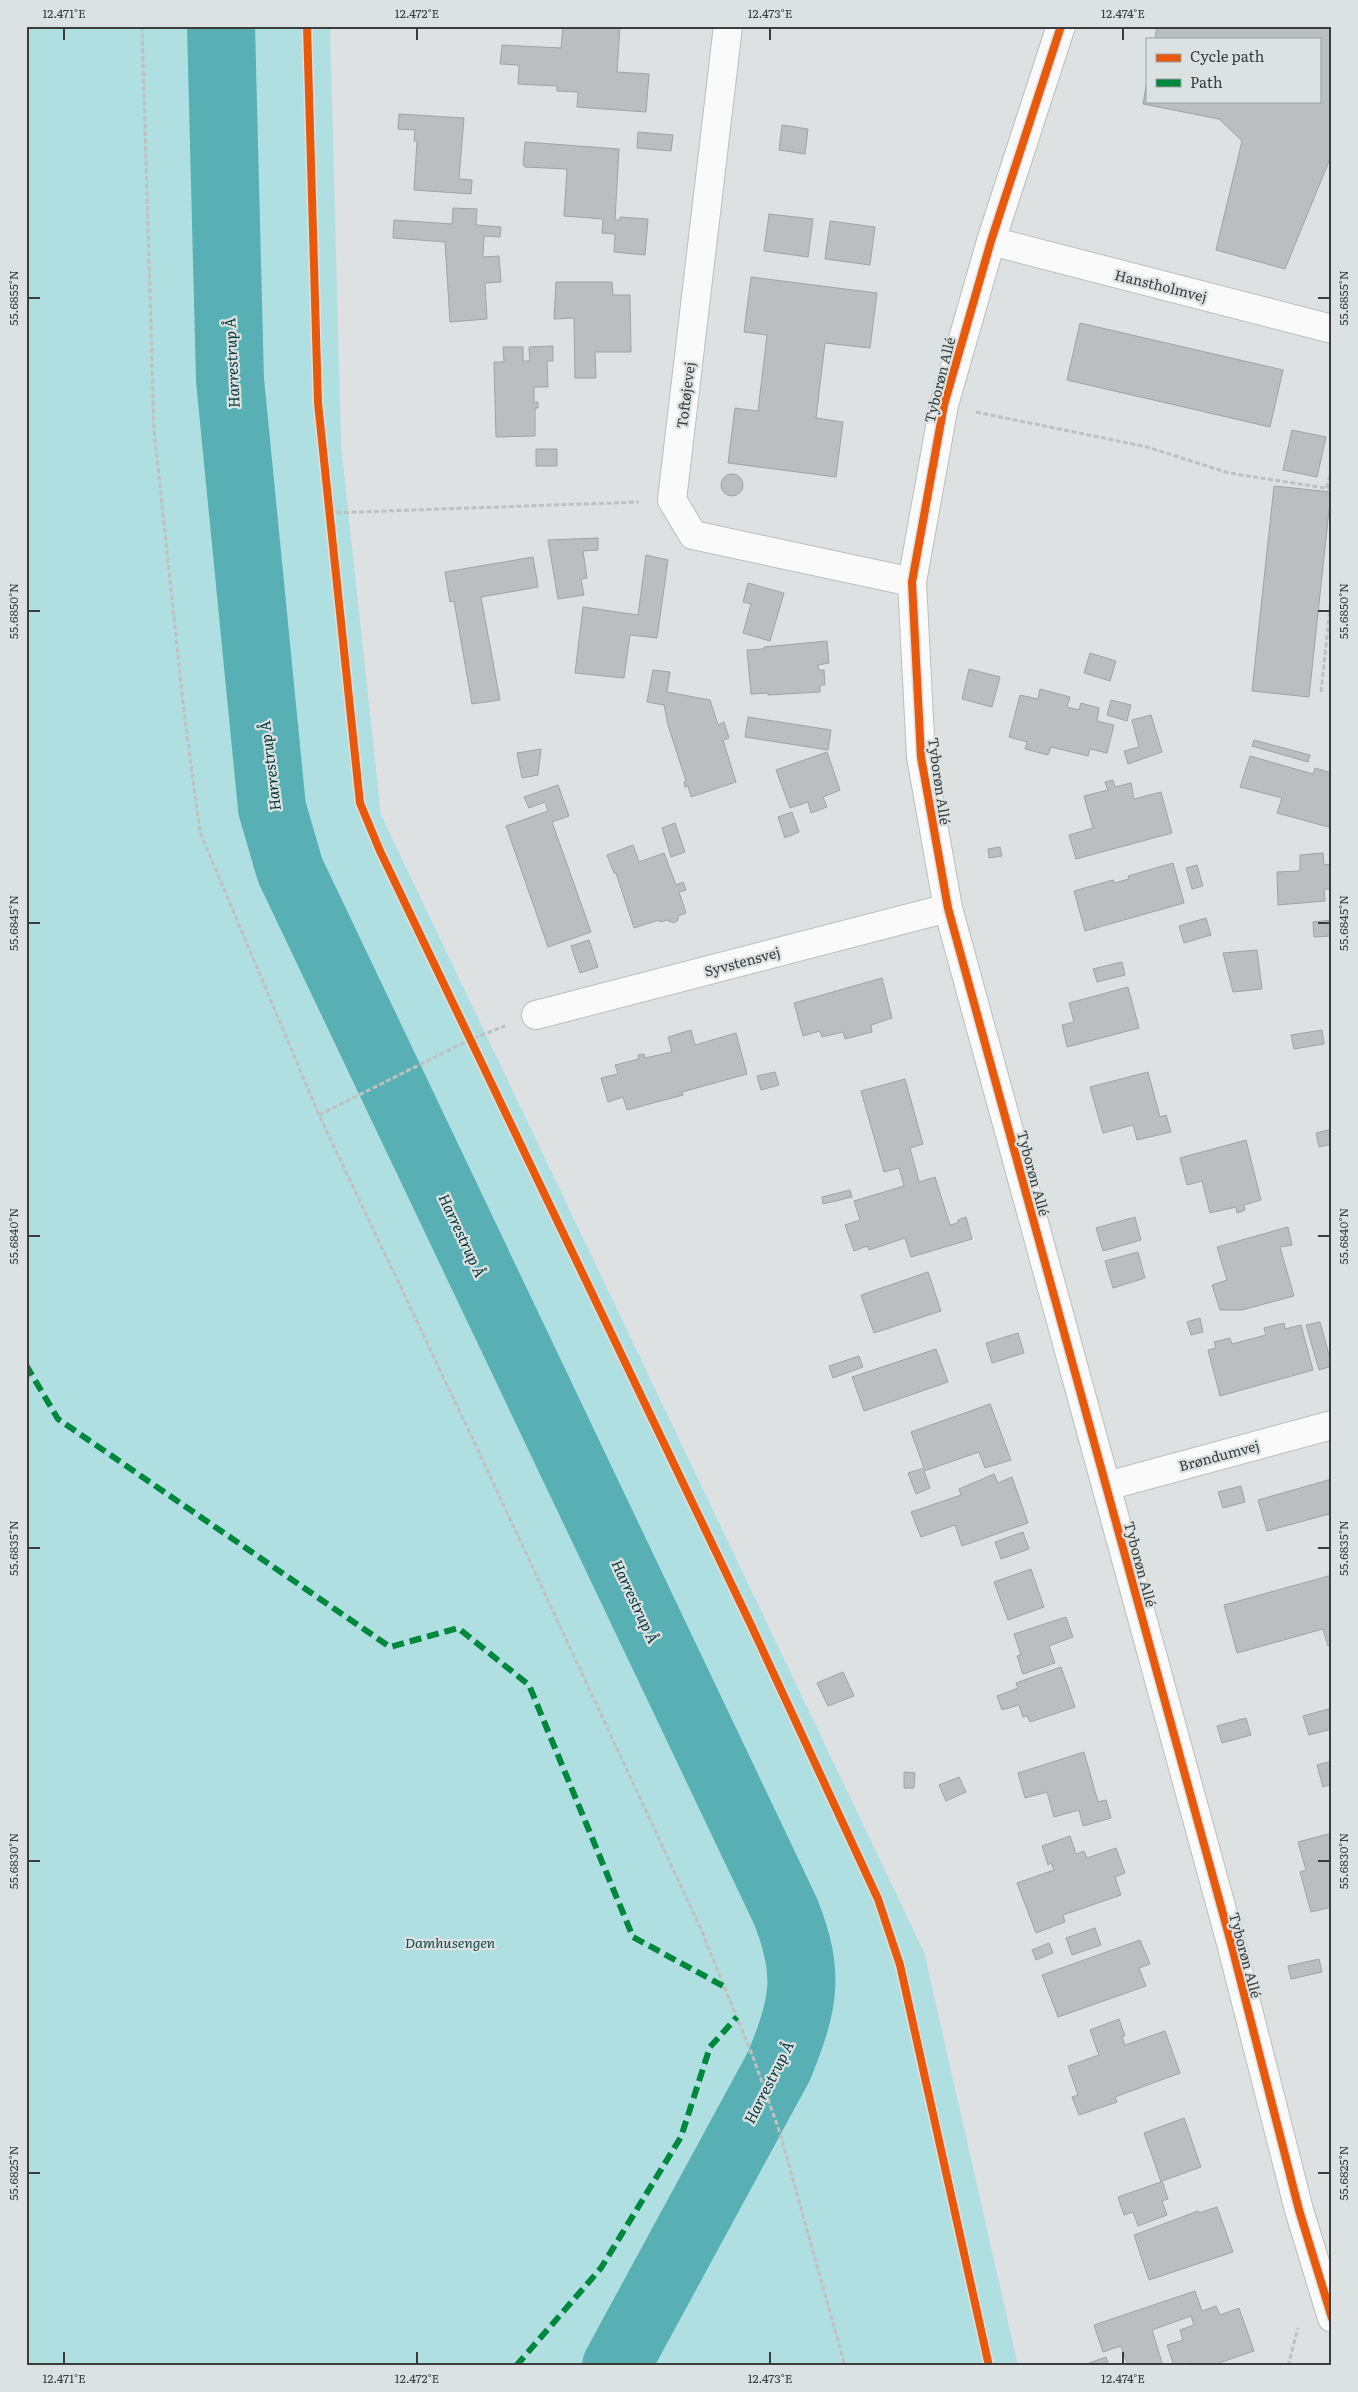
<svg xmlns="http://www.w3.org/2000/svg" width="1358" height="2392" font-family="Literata,serif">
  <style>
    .green { fill: #b0dfe2 }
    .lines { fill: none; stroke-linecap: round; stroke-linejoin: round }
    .river { stroke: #59b0b4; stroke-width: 68 }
    .building { fill: #bbbebe; stroke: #a0a3a3 }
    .minor-casing { stroke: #bbbebe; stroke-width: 30 }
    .path { stroke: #bfc0c0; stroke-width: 3; stroke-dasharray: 5 2.5; stroke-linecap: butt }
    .minor { stroke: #fafafa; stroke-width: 28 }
    .quiet { stroke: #00873e; stroke-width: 6; stroke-dasharray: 12 6; stroke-linecap: butt }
    .cycleway-casing { stroke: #dce2e2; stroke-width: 11 }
    .cycleway { stroke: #e8590c; stroke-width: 8 }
    .ticks { fill: none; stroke: #3b3d3d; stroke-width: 2 }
    .labels { text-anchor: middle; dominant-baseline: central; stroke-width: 4.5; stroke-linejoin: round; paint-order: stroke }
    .street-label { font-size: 14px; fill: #3b3d3d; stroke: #dce2e2 }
    .park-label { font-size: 14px; font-style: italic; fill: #16474a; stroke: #dce2e2 }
    .water-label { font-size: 15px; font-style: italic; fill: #003437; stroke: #dce2e2 }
    .neatline { fill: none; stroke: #3b3d3d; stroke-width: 2 }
    .ticks-label { font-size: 12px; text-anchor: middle; fill: #3b3d3d }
  </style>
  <rect width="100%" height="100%" fill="#dde1e1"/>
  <!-- green -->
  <path class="green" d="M26,26H330L341,445L381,815L924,1952L1018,2366H26Z"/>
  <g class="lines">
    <!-- river -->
    <path class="river" d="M221,26L230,380L272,808L290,870L785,1910C811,1974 804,2004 779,2066L616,2366"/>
  </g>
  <!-- building -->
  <path class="building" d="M563,26H620L617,72L649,74L646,112L577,107L578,92L557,91V86L518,84L519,65L500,64L502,45L561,48Z
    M1157,26H1332V154L1285,269L1216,250L1242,141L1219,119L1143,104L1147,81V101H1319V39H1155Z
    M399,114L464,118L459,179L472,180L471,194L414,190L417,141H414L415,130L398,129Z
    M782,125L808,129L805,154L779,150Z
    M638,132L673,135L671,151L637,148Z
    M525,142L619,149L615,220H620V217L648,219L645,255L614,252L615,234L602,233L603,219L564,216L567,169L525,167L523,165Z
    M453,208L477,209L476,225L501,227L500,237L484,236L483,257L499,256L501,282L485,283L487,319L450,322L445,242L393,238L394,220L452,224Z
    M769,214L813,219L808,257L764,251Z
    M830,221L875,227L870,265L825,259Z
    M751,277L877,293L870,348L825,343L816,418L843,422L836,477L728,463L735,408L758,411L767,335L744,332Z
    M556,282H612L613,295H630L631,352H595L596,378H575L574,318L554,319Z
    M1080,323L1283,370L1270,427L1067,380Z
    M553,346V361H547L548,387H534V402H538V408H535V436L496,437L494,362H504L503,347H523V361H530L529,347Z
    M1292,430L1326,437L1317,477L1283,470Z
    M536,449H557V466H536Z
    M721 485a11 11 0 1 1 22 0a11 11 0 1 1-22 0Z
    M1274,486L1331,492L1309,697L1252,691Z
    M598,538V550L583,551L587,578L581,579L584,595L558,599L548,540Z
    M646,555L668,560L657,638L630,635L624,678L575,673L583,607L638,615Z
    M533,557L538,587L481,597L500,700L472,704L454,601L450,602L445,572Z
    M748,583L784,593L770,641L743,633L751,604L743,602Z
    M827,641L829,663L818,665L819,670H824L825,685H820V692L768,695V693L751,694L747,650L764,649V647Z
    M1090,653L1116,661L1110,681L1084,673Z
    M969,669L1000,677L992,707L962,699Z
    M653,670L670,672L667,692L710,700L718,725L724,722L729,738L723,740L736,782L691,797L688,786L685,787L684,782L686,781L668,725L664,705L647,702Z
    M1040,689L1070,697L1067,707L1079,710L1081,703L1099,708L1097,721L1114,725L1107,753L1090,749L1088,756L1051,747L1048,755L1025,749L1027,742L1009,737L1020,695L1038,699Z
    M1111,700L1131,705L1127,721L1107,715Z
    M1151,715L1162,752L1128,764L1124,751L1139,747L1132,720Z
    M748,717L831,730L828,750L745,737Z
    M1254,740L1310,755L1308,762L1252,746Z
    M541,749L538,775L522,778L517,753Z
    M827,752L840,790L823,797L827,807L811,813L808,802L790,808L776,770Z
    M1250,756L1313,774L1315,768L1332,773V828L1277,813L1282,798L1240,787Z
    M1113,780L1115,787L1131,783L1134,799L1161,792L1172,833L1076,859L1069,835L1093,828L1084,796L1108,790L1105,782Z
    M558,785L569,816L552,822L591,932L548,947L506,826L548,811L545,802L529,808L524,797Z
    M792,812L799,832L785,838L778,817Z
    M675,823L685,852L671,857L662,828Z
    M633,845L639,862L664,853L676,885L683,882L686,890L679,892L686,913L678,916V920L674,923L667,920L660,922L659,920L634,928L616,873H614L607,855Z
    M1000,847L1002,856L989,858L988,849Z
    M1323,853L1324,865L1332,864V889H1324L1325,901L1278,905L1277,872L1300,871V855Z
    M1173,863L1184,903L1085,931L1074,891L1113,880L1114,883L1129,879L1128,876Z
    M1197,865L1203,886L1192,889L1186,868Z
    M1206,918L1211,935L1184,943L1179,926Z
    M1332,920V936L1314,937L1313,922Z
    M589,940L598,967L580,973L571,946Z
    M1257,950L1262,989L1233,992L1223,953Z
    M1122,962L1125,975L1097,982L1093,969Z
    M882,978L892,1018L871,1025L872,1032L845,1039L843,1032L822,1037L820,1031L803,1036L794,1003Z
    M1128,987L1139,1028L1067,1047L1062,1025L1074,1022L1069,1003Z
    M691,1030L695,1045L736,1033L747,1074L682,1092L683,1095L627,1110L623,1097L608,1102L601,1078L618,1074L615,1065L639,1059L638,1055L644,1054L645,1058L672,1052L668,1037Z
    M1322,1030L1324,1044L1294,1049L1291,1035Z
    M775,1072L779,1085L761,1090L757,1076Z
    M1148,1072L1160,1117L1166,1115L1171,1132L1137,1140L1133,1125L1103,1133L1090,1087Z
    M905,1079L923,1144L910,1148L919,1182L935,1177L950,1225L958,1223V1220L966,1217L972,1239L911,1257L905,1238L869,1250L867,1246L854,1251L845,1225L860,1220L854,1201L904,1186L899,1168L884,1172L861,1091Z
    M1332,1129V1144L1319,1147L1316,1133Z
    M1246,1140L1261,1200L1244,1205L1245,1210L1237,1213L1236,1207L1210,1213L1202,1181L1187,1185L1180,1158Z
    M850,1190L852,1197L823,1204L822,1197Z
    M1135,1217L1141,1240L1103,1251L1096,1228Z
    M1288,1227L1292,1245L1280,1247L1294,1296L1242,1310H1220L1212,1285L1227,1280L1217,1247Z
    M1138,1252L1145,1278L1113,1288L1105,1261Z
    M928,1272L941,1311L874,1333L861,1295Z
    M1200,1318L1203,1332L1191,1335L1187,1322Z
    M1320,1322L1332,1366L1319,1370L1306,1325Z
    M1284,1323L1285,1329L1301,1325L1313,1370L1220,1396L1208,1350L1216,1348L1214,1342L1230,1338L1232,1344L1266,1335L1264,1328Z
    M1018,1333L1024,1353L992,1363L986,1343Z
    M936,1349L948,1382L864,1411L852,1377Z
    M859,1356L863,1367L833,1378L829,1366Z
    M990,1404L1011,1460L985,1468L979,1452L924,1471L930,1488L916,1494L908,1473L924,1468L911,1432Z
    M994,1474L998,1483L1012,1477L1028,1523L962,1546L955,1525L921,1537L911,1512L961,1495L959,1489Z
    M1332,1479V1525L1329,1514L1267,1531L1258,1500Z
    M1241,1486L1245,1502L1223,1508L1218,1492Z
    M1023,1532L1029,1549L1001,1559L995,1542Z
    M1031,1569L1044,1607L1008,1620L994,1582Z
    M1332,1575V1645L1328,1646L1323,1629L1237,1653L1224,1605Z
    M1066,1617L1073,1637L1049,1646L1055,1663L1023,1674L1017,1656L1021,1655L1014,1634Z
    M1061,1667L1075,1707L1030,1722L1027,1716L1023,1717L1019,1705L1002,1710L997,1696L1018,1688L1016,1683Z
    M843,1672L854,1696L828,1706L817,1683Z
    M1332,1708V1729L1309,1735L1303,1716Z
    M1246,1718L1251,1735L1222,1743L1217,1726Z
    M1084,1752L1098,1802L1106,1800L1111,1818L1083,1826L1079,1810L1054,1817L1047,1792L1025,1798L1018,1773Z
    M1332,1761V1784L1323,1787L1317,1765Z
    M904,1772L915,1773L914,1788H904Z
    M959,1777L966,1792L946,1801L939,1785Z
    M1332,1833V1907L1311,1912L1300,1872L1306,1870L1298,1842Z
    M1070,1836L1076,1854L1084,1851L1087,1858L1116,1848L1125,1873L1115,1877L1121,1895L1063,1915L1065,1922L1036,1933L1017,1883L1054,1870L1051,1863L1048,1865L1042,1846Z
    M1095,1928L1101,1945L1072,1955L1066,1938Z
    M1140,1940L1150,1964L1139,1968L1146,1986L1058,2017L1042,1975Z
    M1049,1943L1053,1953L1036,1960L1032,1950Z
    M1319,1959L1322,1972L1291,1979L1288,1966Z
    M1119,2019L1125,2036L1122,2037L1125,2045L1165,2031L1180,2073L1115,2097L1117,2102L1079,2115L1072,2097L1078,2095L1068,2066L1099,2055L1090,2030Z
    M1184,2118L1201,2167L1162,2181L1168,2199L1162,2201L1167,2215L1138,2226L1133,2212L1124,2215L1118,2197L1161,2182L1144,2133Z
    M1217,2207L1233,2252L1149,2280L1134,2235L1198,2211L1199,2213Z
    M1195,2291L1202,2311L1216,2306L1220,2315L1239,2308L1254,2351L1210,2366H1192L1191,2363L1174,2366L1167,2345L1183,2340L1180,2330L1194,2325L1191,2316L1152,2330L1163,2366H1128L1121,2346L1103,2352L1094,2325Z
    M1106,2357L1109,2366H1081Z"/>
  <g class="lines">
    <defs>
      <path id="minor" d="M728,26L672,500L693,535L912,582
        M1061,26L991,241L944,405L912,582L921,757L948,908L1231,1943L1299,2210L1332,2318
        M991,241L1332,329
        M536,1015L948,908
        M1107,1486L1332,1425"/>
    </defs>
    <!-- minor casing -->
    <use href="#minor" class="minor-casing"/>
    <!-- path -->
    <path class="path" d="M142,26L154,430L184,712L200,832L319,1115L477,1448L700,1927L753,2057L780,2133L845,2366
      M976,412L1147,447L1229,473L1332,489
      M1327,488L1332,467
      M329,513L639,502
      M1321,692L1332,590
      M319,1115L469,1040L505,1026
      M1288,2366L1298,2328"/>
    <!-- minor -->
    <use href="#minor" class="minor"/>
    <!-- quiet -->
    <path class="quiet" d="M26,1365L58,1419L390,1647L458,1628L529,1685L633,1937L725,1987
      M516,2366L601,2268L681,2137L710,2047L737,2017"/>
    <defs>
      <path id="cycleway" d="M307,26L318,403L360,803L380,851L751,1625L878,1899L900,1965L989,2366
        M1061,26L991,241L944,405L912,582L921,757L948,908L1231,1943L1299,2210L1332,2318"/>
    </defs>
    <!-- cycleway casing -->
    <use href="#cycleway" class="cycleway-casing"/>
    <!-- cycleway -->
    <use href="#cycleway" class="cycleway"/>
  </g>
  <!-- ticks -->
  <path class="ticks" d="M64,28V40M417,28V40M770,28V40M1123,28V40M28,298H40M1318,298H1330M28,611H40M1318,611H1330M28,923H40M1318,923H1330M28,1236H40M1318,1236H1330M28,1548H40M1318,1548H1330M28,1861H40M1318,1861H1330M28,2173H40M1318,2173H1330M64,2352V2364M417,2352V2364M770,2352V2364M1123,2352V2364"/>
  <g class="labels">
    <!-- street labels -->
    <g class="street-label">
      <text transform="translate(1161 285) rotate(14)">Hanstholmvej</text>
      <text transform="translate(939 380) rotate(-76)">Tyborøn Allé</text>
      <text transform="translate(685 395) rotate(-83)">Toftøjevej</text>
      <text transform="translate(940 781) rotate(82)">Tyborøn Allé</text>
      <text transform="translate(742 961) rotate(-15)">Syvstensvej</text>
      <text transform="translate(1034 1173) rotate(75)">Tyborøn Allé</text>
      <text transform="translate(1219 1455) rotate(-15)">Brøndumvej</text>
      <text transform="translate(1141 1564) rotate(75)">Tyborøn Allé</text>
      <text transform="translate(1246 1955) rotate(75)">Tyborøn Allé</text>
    </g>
    <!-- park labels -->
    <g class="park-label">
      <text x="450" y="1942">Damhusengen</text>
    </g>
    <!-- water labels -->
    <g class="water-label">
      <text transform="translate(231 363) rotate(-93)">Harrestrup Å</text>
      <text transform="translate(269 766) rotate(-97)">Harrestrup Å</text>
      <text transform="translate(463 1235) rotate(65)">Harrestrup Å</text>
      <text transform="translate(636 1601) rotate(65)">Harrestrup Å</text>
      <text transform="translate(768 2082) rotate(-63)">Harrestrup Å</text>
    </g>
  </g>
  <!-- border -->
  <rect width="1358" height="2392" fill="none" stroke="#dce2e2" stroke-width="55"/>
  <!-- legend -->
  <rect x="1146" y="38" width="175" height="65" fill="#dce2e2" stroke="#9ca0a0"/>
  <rect x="1156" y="54" width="25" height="8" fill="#e8590c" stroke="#9ca0a0"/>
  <text x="1190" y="62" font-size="15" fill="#3b3d3d">Cycle path</text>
  <rect x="1156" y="79" width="25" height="8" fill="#00873e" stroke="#9ca0a0"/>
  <text x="1190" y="88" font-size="15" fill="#3b3d3d">Path</text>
  <rect x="28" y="28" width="1302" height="2336" class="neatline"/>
  <g class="ticks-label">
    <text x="64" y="18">12.471°E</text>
    <text x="417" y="18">12.472°E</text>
    <text x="770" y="18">12.473°E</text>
    <text x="1123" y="18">12.474°E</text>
    <text transform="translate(14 298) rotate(-90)" y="4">55.6855°N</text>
    <text transform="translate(1344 298) rotate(-90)" y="4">55.6855°N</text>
    <text transform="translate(14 611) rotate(-90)" y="4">55.6850°N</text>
    <text transform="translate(1344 611) rotate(-90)" y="4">55.6850°N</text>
    <text transform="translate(14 923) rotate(-90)" y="4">55.6845°N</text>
    <text transform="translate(1344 923) rotate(-90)" y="4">55.6845°N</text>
    <text transform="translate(14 1236) rotate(-90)" y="4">55.6840°N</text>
    <text transform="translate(1344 1236) rotate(-90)" y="4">55.6840°N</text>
    <text transform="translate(14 1548) rotate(-90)" y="4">55.6835°N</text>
    <text transform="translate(1344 1548) rotate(-90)" y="4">55.6835°N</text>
    <text transform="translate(14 1861) rotate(-90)" y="4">55.6830°N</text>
    <text transform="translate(1344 1861) rotate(-90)" y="4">55.6830°N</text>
    <text transform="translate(14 2173) rotate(-90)" y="4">55.6825°N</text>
    <text transform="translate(1344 2173) rotate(-90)" y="4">55.6825°N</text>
    <text x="64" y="2383">12.471°E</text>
    <text x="417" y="2383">12.472°E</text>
    <text x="770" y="2383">12.473°E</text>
    <text x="1123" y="2383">12.474°E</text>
  </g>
</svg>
